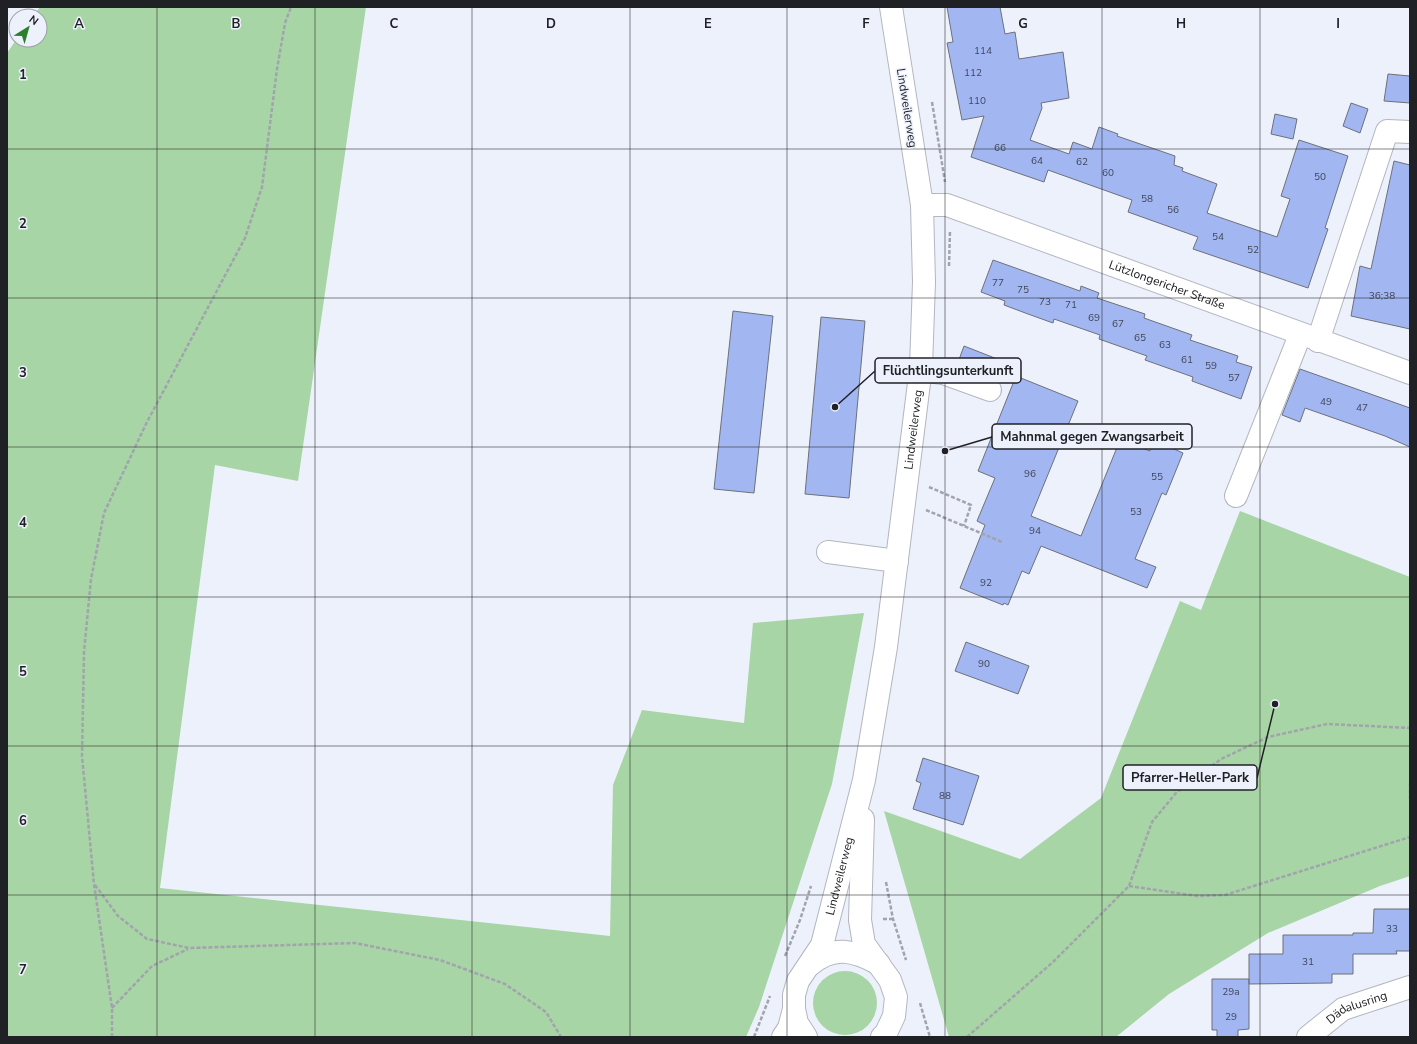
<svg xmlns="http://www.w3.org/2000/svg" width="1417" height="1044" font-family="'Nunito Sans',sans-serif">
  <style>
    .green { fill: #a8d5a5 }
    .building { fill: #a2b6f2; stroke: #6d717a }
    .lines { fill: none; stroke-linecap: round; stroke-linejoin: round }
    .minor-casing { stroke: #b3b6c0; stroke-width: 24 }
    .path { stroke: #a1a4ac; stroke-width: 2.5; stroke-dasharray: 4 2; stroke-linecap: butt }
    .minor { stroke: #fff; stroke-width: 22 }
    .grid { fill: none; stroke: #202125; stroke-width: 1; stroke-opacity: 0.55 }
    .labels { text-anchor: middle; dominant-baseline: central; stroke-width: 3; stroke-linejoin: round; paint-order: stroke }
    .number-label { font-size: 10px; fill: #404658 }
    .street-label { font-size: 12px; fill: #202125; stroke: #edf1fc }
    .grid-label { font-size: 13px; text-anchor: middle; font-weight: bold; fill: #202125; stroke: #edf1fc; stroke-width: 3; stroke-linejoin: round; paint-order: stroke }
    .leader { fill: none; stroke: #202125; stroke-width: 1.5 }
    .callout-dot { fill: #202125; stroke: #edf1fc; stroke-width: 1.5 }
    .callout { fill: #edf1fc; stroke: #202125; stroke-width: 1.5 }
    .callout-label { font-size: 13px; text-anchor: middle; font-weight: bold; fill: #202125 }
  </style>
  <rect width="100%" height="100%" fill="#edf1fc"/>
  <!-- green -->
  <path class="green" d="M40,7H366L298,481L215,465L160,888L610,936L613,785L642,710L744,723L753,623L864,613L832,784L759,1007L746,1037H7V53L16,40H40V16H33Z
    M1240,511L1410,577V876L1380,886L1268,933L1169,994L1116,1037H949L884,811L1020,859L1101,798L1180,601L1201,610Z
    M813 1003a32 32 0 1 1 64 0a32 32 0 1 1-64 0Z"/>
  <!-- building -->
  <path class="building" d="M947,7H1000L1005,34L1015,32L1019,59L1063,52L1069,98L1041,103L1042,108L1030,140L1069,154L1073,142L1092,149L1099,127L1118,134L1117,136L1175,156L1174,165L1183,168L1182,171L1217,184L1207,213L1277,237L1290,199L1281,196L1299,140L1348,156L1325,228L1328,229L1308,288L1193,249L1198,237L1128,212L1132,200L1048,170L1044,182L971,157L984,116L962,120L947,43L953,42Z
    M1388,74L1410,76V103L1384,101Z
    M1351,103L1368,109L1360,133L1343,126Z
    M1275,114L1297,119L1293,139L1271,134Z
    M1394,161L1410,165V329L1351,316L1360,266L1371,269Z
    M993,260L1080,291L1081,286L1099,293L1097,298L1145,314L1144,318L1192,335L1190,340L1238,356L1236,362L1252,367L1241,399L1192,381L1193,377L1145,360L1147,356L1099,339L1100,335L1054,319L1053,323L1028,314L1004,305L1005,301L981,292Z
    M733,311L773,316L754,493L714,489Z
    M821,317L865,321L849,498L805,494Z
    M964,346L1005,362L997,380L957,365Z
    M1300,369L1410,408V447L1385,436L1305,408L1300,422L1282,415Z
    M1016,376L1078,401L1031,516L1081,536L1120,440L1150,451L1154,440L1183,453L1166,495L1162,493L1135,559L1156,567L1147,588L1041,546L1029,574L1022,571L1008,605L1004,603L1003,605L960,588L985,525L977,521L995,478L978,471Z
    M966,642L1029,666L1018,694L955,671Z
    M923,758L979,776L963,825L913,809L921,783L916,781Z
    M1374,909H1410V951H1396L1397,954H1353V974H1332V983L1249,984V954H1283V935H1353V933H1373Z
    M1212,979H1249V1029L1238,1030V1037H1217V1030H1212Z"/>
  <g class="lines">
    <defs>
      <g id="minor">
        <path id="s1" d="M922,205H947L1410,373"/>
        <path d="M1318,341L1387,131L1410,132"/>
        <path d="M920,370L943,373L990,390"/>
        <path d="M1236,496L1300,335"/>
        <path d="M828,552L897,561"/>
        <path d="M863,819L860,920L864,944L890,980L896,997L894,1016L886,1033L882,1037"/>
        <path d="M810,965C833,945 854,950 879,964"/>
        <path d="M783,1037L789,1028L794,1009"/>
        <path id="s2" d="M806,1037L797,1023L794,1009V995L798,981L822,945L864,780L886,647L921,367L924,282L922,205L891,7"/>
        <path id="s3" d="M1308,1037L1343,1009L1410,987"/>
      </g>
    </defs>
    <!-- minor casing -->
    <use href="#minor" class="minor-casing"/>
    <!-- path -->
    <path class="path" d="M932,102L945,182
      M949,266L950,231
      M929,487L971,505L964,526
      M926,510L1002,542
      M1410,783V801
      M886,882L893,919L906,960
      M95,885L118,916L147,939L189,948L355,943L440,960L505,984L546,1012L561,1037
      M1129,886L1197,896L1225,895L1410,837
      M883,919H893
      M785,956L800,920L811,886
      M920,1003L930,1037
      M112,1008L152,966L188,949
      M112,1037V1008L94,884L82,756L84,652L91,579L104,513L147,422L245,238L262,187L277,69L285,23L291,7
      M754,1037L770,996
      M967,1037L1053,962L1129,886L1152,822L1176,793L1221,759L1268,737L1327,724L1410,728"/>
    <!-- minor -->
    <use href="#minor" class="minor"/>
  </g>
  <!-- grid -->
  <path class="grid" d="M157,7V1037M315,7V1037M472,7V1037M630,7V1037M787,7V1037M945,7V1037M1102,7V1037M1260,7V1037M7,149H1410M7,298H1410M7,447H1410M7,597H1410M7,746H1410M7,895H1410"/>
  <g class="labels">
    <!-- number labels -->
    <g class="number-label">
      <text x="983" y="51">114</text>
      <text x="973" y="73">112</text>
      <text x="977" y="101">110</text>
      <text x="1000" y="148">66</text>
      <text x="1037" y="161">64</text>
      <text x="1082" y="162">62</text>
      <text x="1108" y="173">60</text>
      <text x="1320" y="177">50</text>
      <text x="1147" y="199">58</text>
      <text x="1173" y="210">56</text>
      <text x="1218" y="237">54</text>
      <text x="1253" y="250">52</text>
      <text x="998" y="283">77</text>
      <text x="1023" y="290">75</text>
      <text x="1382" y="296">36;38</text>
      <text x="1045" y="302">73</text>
      <text x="1071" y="305">71</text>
      <text x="1094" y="318">69</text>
      <text x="1118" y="324">67</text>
      <text x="1140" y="338">65</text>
      <text x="1165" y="345">63</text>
      <text x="1187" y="360">61</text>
      <text x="1211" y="366">59</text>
      <text x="1234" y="378">57</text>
      <text x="1326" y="402">49</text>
      <text x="1362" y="408">47</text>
      <text x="1030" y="474">96</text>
      <text x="1157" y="477">55</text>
      <text x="1136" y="512">53</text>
      <text x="1035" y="531">94</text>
      <text x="986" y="583">92</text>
      <text x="984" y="664">90</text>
      <text x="945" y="796">88</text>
      <text x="1392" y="929">33</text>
      <text x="1308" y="962">31</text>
      <text x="1231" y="992">29a</text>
      <text x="1231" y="1017">29</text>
    </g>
    <!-- street labels -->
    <g class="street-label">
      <text transform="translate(907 108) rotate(81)">Lindweilerweg</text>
      <text stroke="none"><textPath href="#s1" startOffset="259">Lützlongericher Straße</textPath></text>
      <text stroke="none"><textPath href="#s2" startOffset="627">Lindweilerweg</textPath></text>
      <text stroke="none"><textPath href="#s2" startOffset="174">Lindweilerweg</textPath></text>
      <text stroke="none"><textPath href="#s3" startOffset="58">Dädalusring</textPath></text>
    </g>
  </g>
  <g class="grid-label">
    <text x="79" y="28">A</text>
    <text x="236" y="28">B</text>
    <text x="394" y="28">C</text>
    <text x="551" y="28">D</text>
    <text x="708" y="28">E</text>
    <text x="866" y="28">F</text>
    <text x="1023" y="28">G</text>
    <text x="1181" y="28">H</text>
    <text x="1338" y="28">I</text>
    <text x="23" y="79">1</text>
    <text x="23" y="228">2</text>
    <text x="23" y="377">3</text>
    <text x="23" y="527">4</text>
    <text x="23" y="676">5</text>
    <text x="23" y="825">6</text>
    <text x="23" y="974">7</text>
  </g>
  <!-- callouts -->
  <path class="leader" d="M835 407L875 371M945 451L992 437M1275 704L1257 778"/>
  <g class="callout-dot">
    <circle cx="835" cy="407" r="4"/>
    <circle cx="945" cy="451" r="4"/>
    <circle cx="1275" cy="704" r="4"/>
  </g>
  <g class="callout">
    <rect x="875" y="358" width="146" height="25" rx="4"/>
    <rect x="992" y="424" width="200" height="25" rx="4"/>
    <rect x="1123" y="765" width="134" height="25" rx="4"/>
  </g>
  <g class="callout-label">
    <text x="948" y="375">Flüchtlingsunterkunft</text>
    <text x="1092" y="441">Mahnmal gegen Zwangsarbeit</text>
    <text x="1190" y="782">Pfarrer-Heller-Park</text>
  </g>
  <!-- border -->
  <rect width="1417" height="1044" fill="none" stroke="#202125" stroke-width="16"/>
  <!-- north arrow -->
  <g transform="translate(28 28) rotate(37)"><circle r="19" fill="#edf1fc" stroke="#9b9ea6"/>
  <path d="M0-3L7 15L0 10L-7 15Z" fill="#2c802d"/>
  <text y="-6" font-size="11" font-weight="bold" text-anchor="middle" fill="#202125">N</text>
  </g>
</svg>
